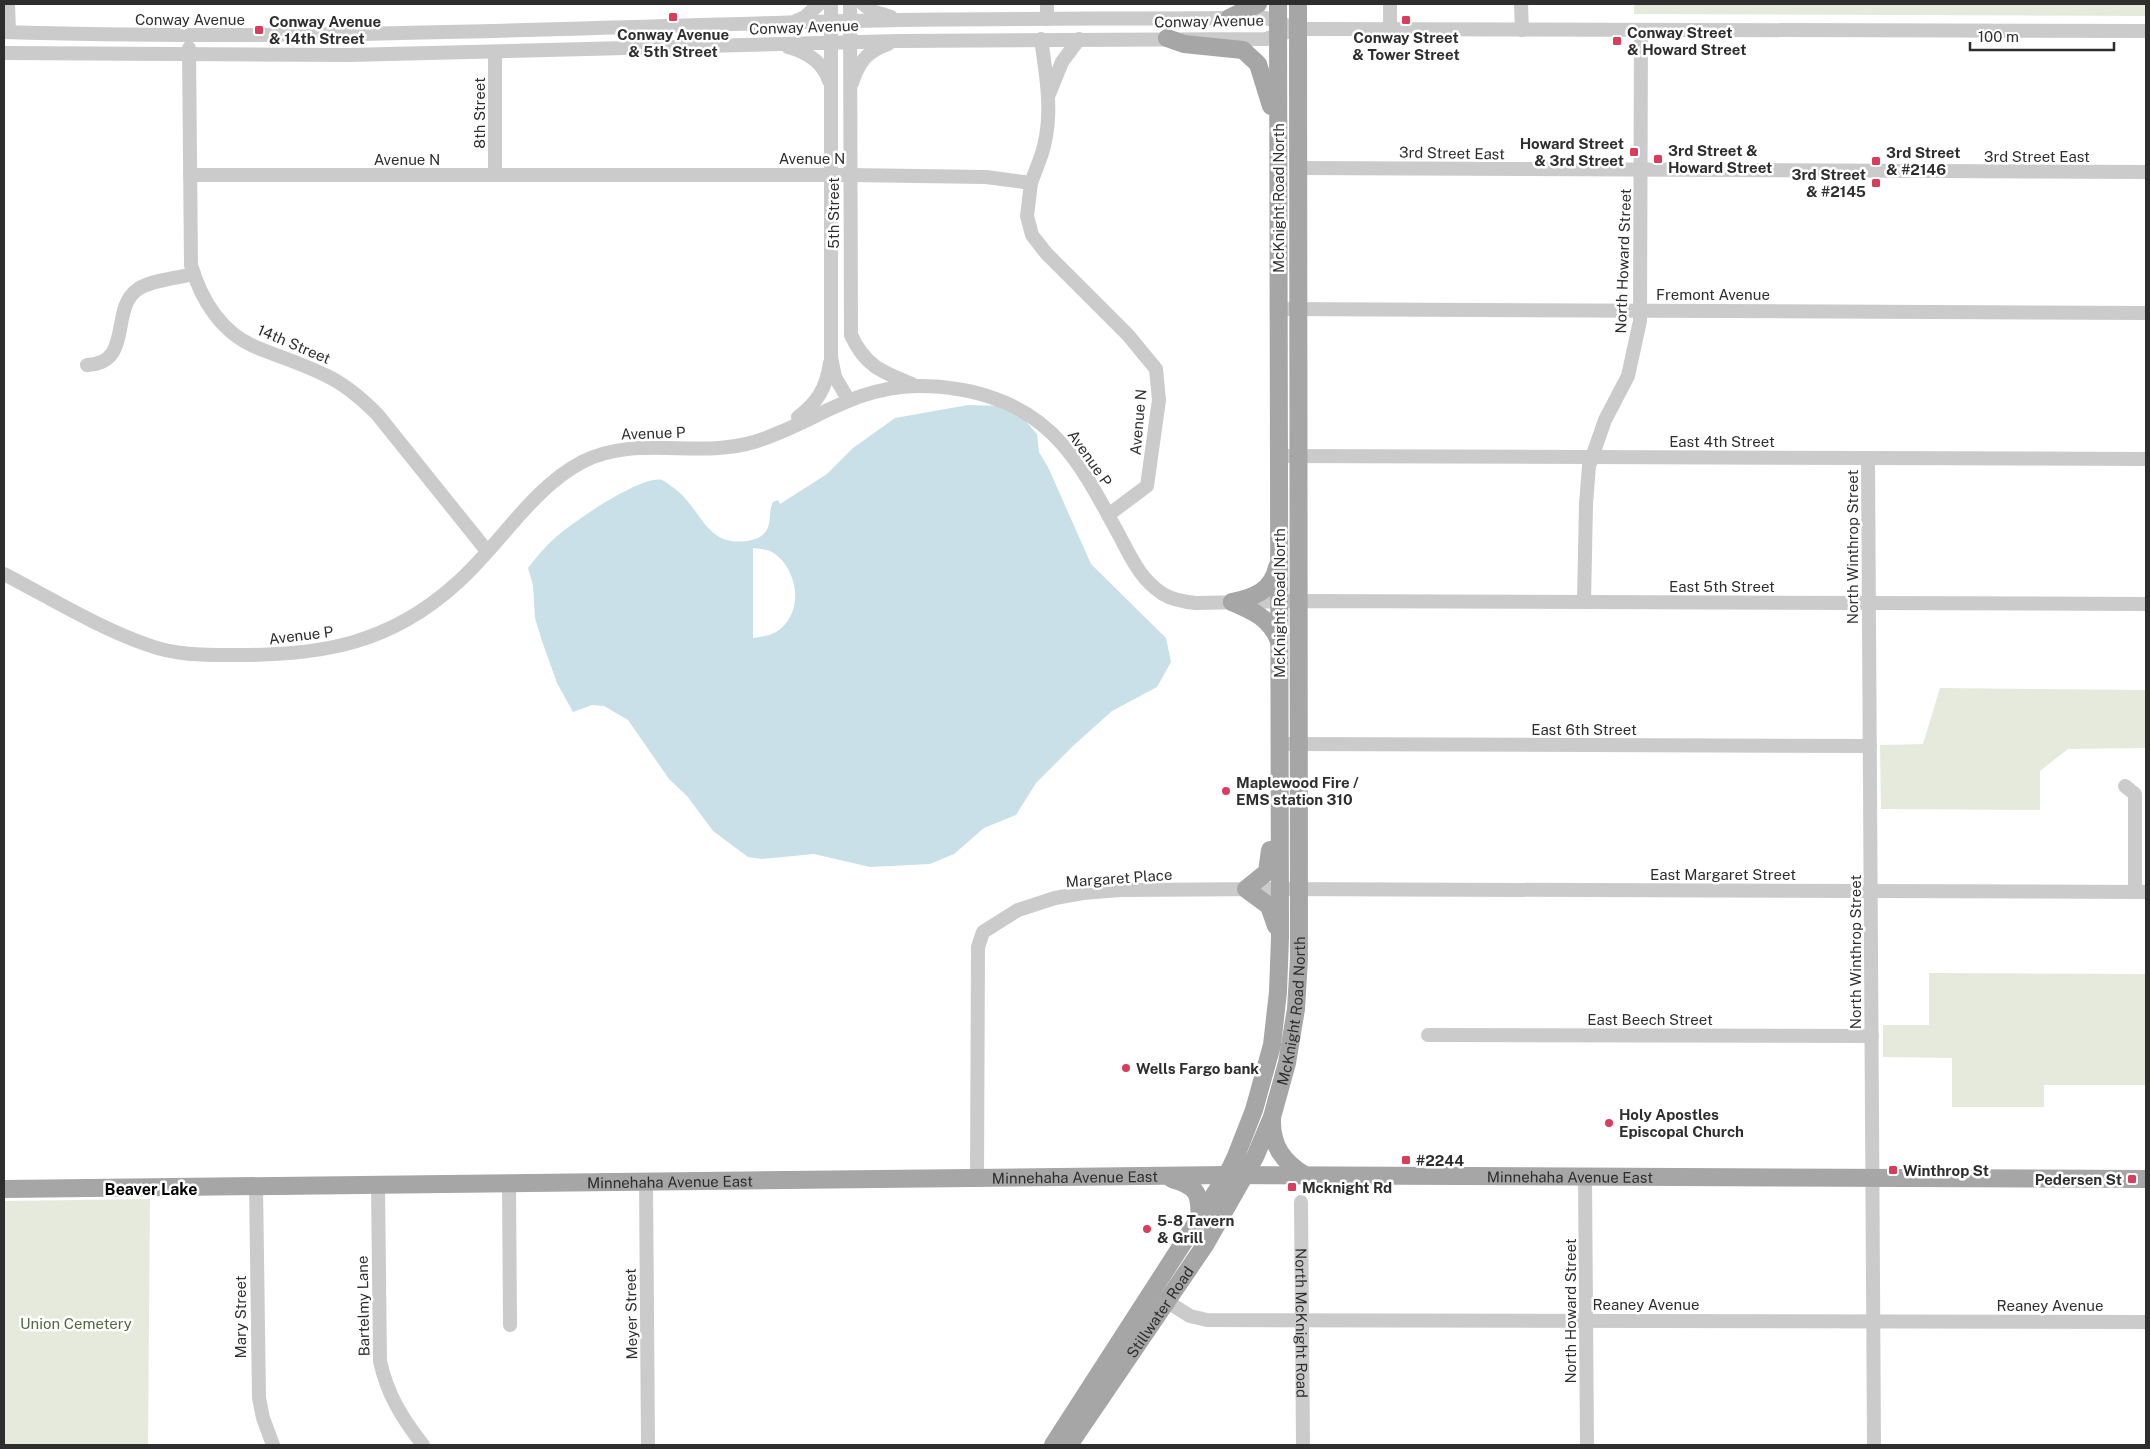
<svg xmlns="http://www.w3.org/2000/svg" width="2150" height="1449" font-family="'Public Sans',sans-serif">
  <style>
    .green { fill: #e5eadc }
    .water { fill: #cae0e9; fill-rule: evenodd }
    .lines { fill: none; stroke-linecap: round; stroke-linejoin: round }
    .minor { stroke: #cbcbcb; stroke-width: 14 }
    .major { stroke: #a6a6a6; stroke-width: 18 }
    .poi-dot { fill: #d83d5b; stroke: #fff; stroke-width: 2 }
    .labels { text-anchor: middle; dominant-baseline: central; stroke-width: 5; stroke-linejoin: round; paint-order: stroke }
    .street-label { font-size: 15px; fill: #2e2e2e; stroke: #fff }
    .poi-label { font-size: 15px; font-weight: bold; fill: #2e2e2e; stroke: #fff; text-anchor: start }
    .park-label { font-size: 15px; fill: #56663f; stroke: #fff }
    .neighbourhood-label { font-size: 16px; font-weight: bold; fill: #000; stroke: #fff }
  </style>
  <rect width="100%" height="100%" fill="#fff"/>
  <!-- green -->
  <path class="green" d="M1634,4H2146V16L1634,14Z
    M1940,688L2146,690V748L2068,749L2040,771V810L1881,809L1880,745L1923,744Z
    M1929,973L2146,974V1085H2044V1107H1952V1058L1883,1057V1025H1929Z
    M150,1199L148,1445H4V1201Z"/>
  <!-- water -->
  <path class="water" d="M968,405L1005,406L1016,410L1037,434L1039,452L1048,467L1091,564L1166,638L1171,662L1157,687L1112,711L1073,746L1036,783L1016,815L984,828L954,854L930,864L870,867L814,854L762,859L748,857L713,831L687,796L669,779L628,720L604,706L592,705L573,712L557,683L542,641L535,618L533,585L528,568C538,555 549,542 562,532C578,519 642,475 662,480C664,481 669,484 671,486C701,505 704,547 746,541C754,540 761,538 766,531C772,523 768,511 773,502L778,500L780,504L827,474L853,448L895,418ZM753,548C759,549 767,549 772,552C799,569 805,614 776,632C769,636 760,637 753,638Z"/>
  <g class="lines">
    <!-- minor -->
    <g class="minor">
      <path d="M8,4L9,32"/>
      <path d="M831,4V357L835,377L848,399"/>
      <path d="M850,4L851,335C865,366 882,372 912,384"/>
      <path d="M863,4L872,11L891,17"/>
      <path d="M1047,4V19"/>
      <path d="M1390,4V30"/>
      <path d="M1521,4L1522,30"/>
      <path d="M796,21L805,17L819,4"/>
      <path d="M4,32C285,41 566,28 848,21C975,18 1102,19 1229,18H1266L1298,29H1308L2146,31"/>
      <path d="M788,47C807,52 823,62 829,81"/>
      <path d="M189,48L191,265C201,300 222,334 258,348C280,357 303,364 325,375C345,384 362,399 377,414L487,551"/>
      <path d="M495,52V175"/>
      <path d="M4,53L349,55L899,41L1266,39L1287,32"/>
      <path d="M852,83C859,62 867,51 888,44"/>
      <path d="M1049,94L1062,62L1079,39"/>
      <path d="M1297,168L2146,172"/>
      <path d="M190,175H850L986,177L1031,183L1027,216L1032,235L1046,253L1128,335L1156,369L1159,400L1147,486L1108,515"/>
      <path d="M1031,183C1035,171 1041,159 1044,146C1053,111 1046,75 1041,39"/>
      <path d="M1279,309L2146,313"/>
      <path d="M87,365C134,363 109,309 138,289C152,280 177,278 194,274"/>
      <path d="M798,417C818,402 826,388 830,363"/>
      <path d="M1279,456L2146,459"/>
      <path d="M1868,458L1874,1445"/>
      <path d="M4,574C50,598 99,628 148,645C175,655 202,655 231,655C319,656 389,645 457,583C500,545 531,489 582,462C637,434 697,459 754,442C813,424 851,387 918,386C972,386 1026,402 1062,444C1085,470 1101,502 1118,533C1130,555 1140,580 1163,594C1173,600 1185,602 1196,603L1298,601L2146,604"/>
      <path d="M1584,602L1586,504L1589,466L1605,420L1628,376L1640,321L1641,31"/>
      <path d="M1288,744L1870,746"/>
      <path d="M2125,786L2135,794V892"/>
      <path d="M1428,1035L1872,1036"/>
      <path d="M1585,1177L1587,1445"/>
      <path d="M977,1178L978,947L983,932L1018,910L1055,898L1083,893L1120,890L1269,889L2146,892"/>
      <path d="M646,1182L648,1445"/>
      <path d="M509,1183L510,1325"/>
      <path d="M378,1184L380,1361C387,1394 402,1418 423,1445"/>
      <path d="M256,1185L259,1398L263,1418L273,1445"/>
      <path id="s1" d="M1301,1202L1303,1445"/>
      <path d="M1158,1296L1190,1316L1207,1320L2146,1322"/>
    </g>
    <!-- major -->
    <g class="major">
      <path d="M1229,18L1258,4"/>
      <path d="M1167,38L1184,44L1243,50L1258,64L1271,106"/>
      <path d="M1232,602C1253,598 1272,591 1277,567"/>
      <path d="M1232,602C1253,611 1270,618 1279,641"/>
      <path d="M1270,850L1267,872L1246,889L1269,906L1276,926"/>
      <path d="M1272,1118C1271,1146 1283,1162 1306,1176"/>
      <path d="M1172,1179C1197,1186 1201,1194 1199,1219"/>
      <path id="s2" d="M4,1189L1227,1175L2146,1179"/>
      <path d="M1053,1445L1227,1175L1236,1156L1254,1110L1272,1045L1278,992L1280,938L1278,4"/>
      <path id="s3" d="M1069,1445L1205,1245L1255,1157L1272,1117L1287,1063L1296,1009L1299,959L1298,4"/>
    </g>
  </g>
  <!-- markers -->
  <g class="poi-dot">
    <rect x="668" y="12" width="10" height="10" rx="2.5"/>
    <rect x="1401" y="15" width="10" height="10" rx="2.5"/>
    <rect x="254" y="25" width="10" height="10" rx="2.5"/>
    <rect x="1612" y="36" width="10" height="10" rx="2.5"/>
    <rect x="1629" y="147" width="10" height="10" rx="2.5"/>
    <rect x="1653" y="154" width="10" height="10" rx="2.5"/>
    <rect x="1871" y="156" width="10" height="10" rx="2.5"/>
    <rect x="1871" y="178" width="10" height="10" rx="2.5"/>
    <circle cx="1226" cy="791" r="5"/>
    <circle cx="1126" cy="1068" r="5"/>
    <circle cx="1609" cy="1123" r="5"/>
    <rect x="1401" y="1155" width="10" height="10" rx="2.5"/>
    <rect x="1888" y="1165" width="10" height="10" rx="2.5"/>
    <rect x="2127" y="1174" width="10" height="10" rx="2.5"/>
    <rect x="1287" y="1182" width="10" height="10" rx="2.5"/>
    <circle cx="1147" cy="1229" r="5"/>
  </g>
  <g class="labels">
    <!-- street labels -->
    <g class="street-label">
      <text x="190" y="19">Conway Avenue</text>
      <text transform="translate(1209 21) rotate(-1)">Conway Avenue</text>
      <text transform="translate(804 27) rotate(-2)">Conway Avenue</text>
      <text transform="translate(479 113) rotate(-90)">8th Street</text>
      <text transform="translate(1452 153) rotate(1)">3rd Street East</text>
      <text x="2037" y="156">3rd Street East</text>
      <text x="812" y="158">Avenue N</text>
      <text x="407" y="159">Avenue N</text>
      <text transform="translate(1278 198) rotate(-90)">McKnight Road North</text>
      <text transform="translate(833 213) rotate(-90)">5th Street</text>
      <text transform="translate(1623 261) rotate(-88)">North Howard Street</text>
      <text x="1713" y="294">Fremont Avenue</text>
      <text transform="translate(294 344) rotate(23)">14th Street</text>
      <text transform="translate(1138 422) rotate(-85)">Avenue N</text>
      <text transform="translate(653 433) rotate(-2)">Avenue P</text>
      <text x="1722" y="441">East 4th Street</text>
      <text transform="translate(1090 458) rotate(55)">Avenue P</text>
      <text transform="translate(1852 547) rotate(-90)">North Winthrop Street</text>
      <text x="1722" y="586">East 5th Street</text>
      <text transform="translate(1279 603) rotate(-90)">McKnight Road North</text>
      <text transform="translate(301 635) rotate(-7)">Avenue P</text>
      <text x="1584" y="729">East 6th Street</text>
      <text x="1723" y="874">East Margaret Street</text>
      <text transform="translate(1119 878) rotate(-4)">Margaret Place</text>
      <text transform="translate(1855 952) rotate(-90)">North Winthrop Street</text>
      <text stroke="none"><textPath href="#s3" startOffset="495">McKnight Road North</textPath></text>
      <text x="1650" y="1019">East Beech Street</text>
      <text stroke="none"><textPath href="#s2" startOffset="1071">Minnehaha Avenue East</textPath></text>
      <text stroke="none"><textPath href="#s2" startOffset="1566">Minnehaha Avenue East</textPath></text>
      <text stroke="none"><textPath href="#s2" startOffset="666">Minnehaha Avenue East</textPath></text>
      <text x="1646" y="1304">Reaney Avenue</text>
      <text x="2050" y="1305">Reaney Avenue</text>
      <text transform="translate(363 1306) rotate(-91)">Bartelmy Lane</text>
      <text transform="translate(1570 1311) rotate(-90)">North Howard Street</text>
      <text stroke="none"><textPath href="#s3" startOffset="161">Stillwater Road</textPath></text>
      <text transform="translate(631 1314) rotate(-91)">Meyer Street</text>
      <text transform="translate(240 1317) rotate(-90)">Mary Street</text>
      <text stroke="none"><textPath href="#s1" startOffset="121">North McKnight Road</textPath></text>
    </g>
    <!-- poi labels -->
    <g class="poi-label">
      <text x="269" y="21">Conway Avenue<tspan x="269" dy="17">&amp; 14th Street</tspan></text>
      <text x="1627" y="32">Conway Street<tspan x="1627" dy="17">&amp; Howard Street</tspan></text>
      <text x="673" y="34" text-anchor="middle">Conway Avenue<tspan x="673" dy="17">&amp; 5th Street</tspan></text>
      <text x="1406" y="37" text-anchor="middle">Conway Street<tspan x="1406" dy="17">&amp; Tower Street</tspan></text>
      <text x="1624" y="143" text-anchor="end">Howard Street<tspan x="1624" dy="17">&amp; 3rd Street</tspan></text>
      <text x="1668" y="150">3rd Street &amp;<tspan x="1668" dy="17">Howard Street</tspan></text>
      <text x="1886" y="152">3rd Street<tspan x="1886" dy="17">&amp; #2146</tspan></text>
      <text x="1866" y="174" text-anchor="end">3rd Street<tspan x="1866" dy="17">&amp; #2145</tspan></text>
      <text x="1236" y="782">Maplewood Fire /<tspan x="1236" dy="17">EMS station 310</tspan></text>
      <text x="1136" y="1068">Wells Fargo bank</text>
      <text x="1619" y="1114">Holy Apostles<tspan x="1619" dy="17">Episcopal Church</tspan></text>
      <text x="1416" y="1160">#2244</text>
      <text x="1903" y="1170">Winthrop St</text>
      <text x="2122" y="1179" text-anchor="end">Pedersen St</text>
      <text x="1302" y="1187">Mcknight Rd</text>
      <text x="1157" y="1220">5-8 Tavern<tspan x="1157" dy="17">&amp; Grill</tspan></text>
    </g>
    <!-- park labels -->
    <g class="park-label">
      <text x="76" y="1323">Union Cemetery</text>
    </g>
    <!-- neighbourhood labels -->
    <g class="neighbourhood-label">
      <text x="151" y="1189">Beaver Lake</text>
    </g>
  </g>
  <!-- border -->
  <rect width="2150" height="1449" fill="none" stroke="#2e2e2e" stroke-width="10"/>
  <!-- scale -->
  <path d="M1970 42v8h144v-8" fill="none" stroke="#2e2e2e" stroke-width="2.5"/>
  <text x="1978" y="42" font-size="15" fill="#2e2e2e" stroke="#ffffff" stroke-width="4" paint-order="stroke">100 m</text>
</svg>
